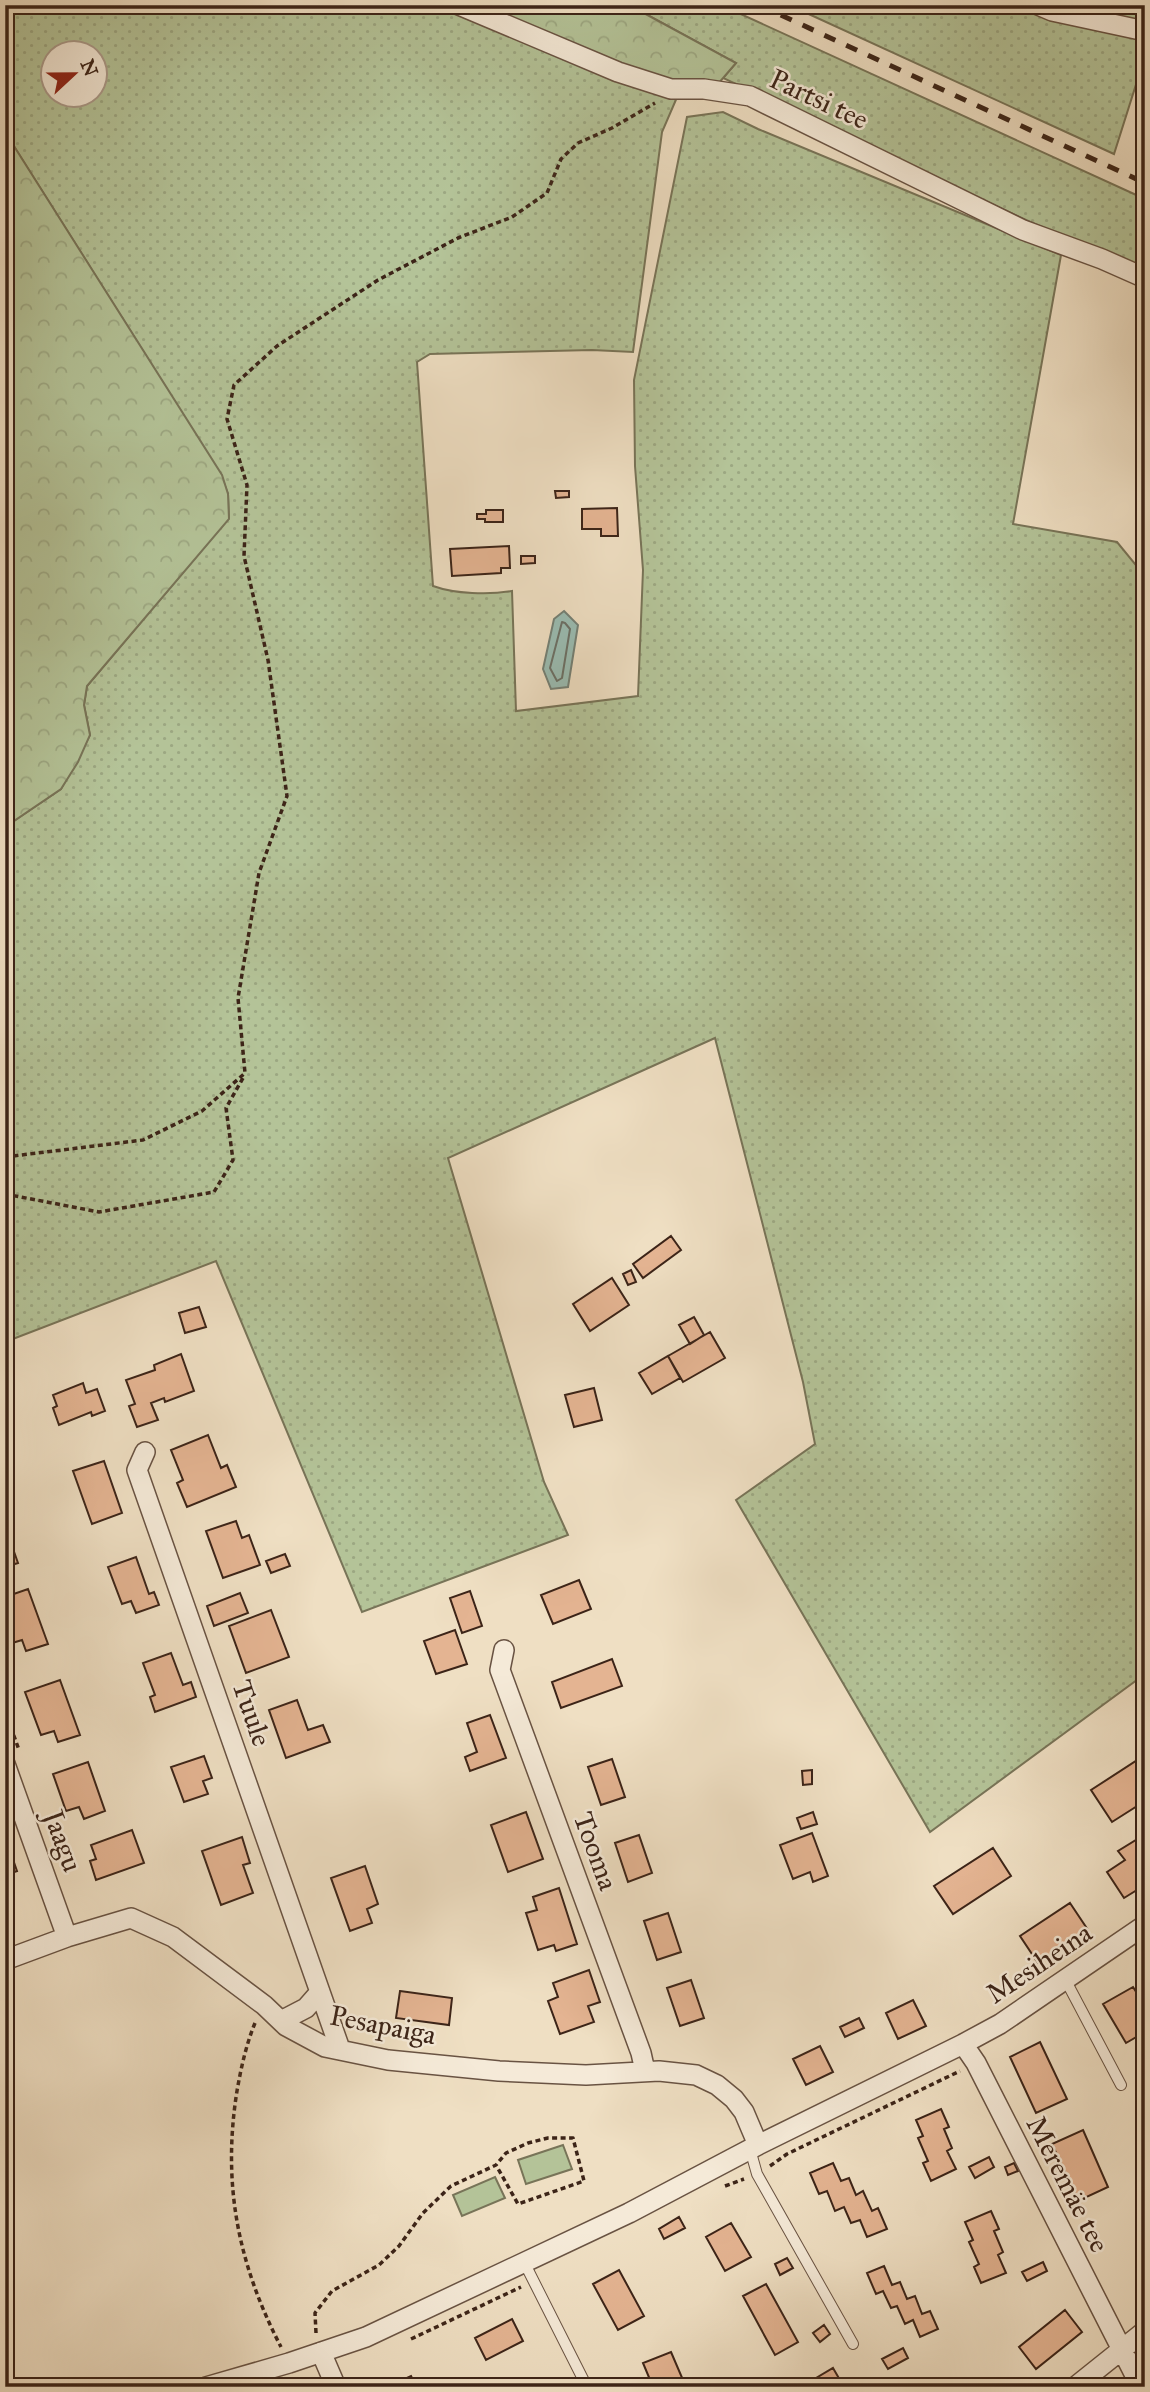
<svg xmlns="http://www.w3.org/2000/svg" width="1150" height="2392" font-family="'IM FELL Great Primer',serif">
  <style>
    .grass { fill: url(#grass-dots); stroke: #787458; stroke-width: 2; fill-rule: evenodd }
    .forest { fill: url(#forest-crowns); stroke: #787458; stroke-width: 2 }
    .green { fill: #b4c398; stroke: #787458; stroke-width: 2 }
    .water { fill: #9abdb3; stroke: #748075; stroke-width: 2 }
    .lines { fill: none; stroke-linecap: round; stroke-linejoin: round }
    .shore { stroke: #6b7066; stroke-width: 2 }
    .building { fill: #e4b492; stroke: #3c2418; stroke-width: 2 }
    .lane-casing { stroke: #695343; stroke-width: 12 }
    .street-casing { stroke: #695343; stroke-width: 22 }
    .path { stroke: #3c2418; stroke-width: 3.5; stroke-dasharray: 5 3.5; stroke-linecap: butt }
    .lane { stroke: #f5ead8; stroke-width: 10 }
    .street { stroke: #f5ead8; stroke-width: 19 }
    .rail { stroke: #3c2418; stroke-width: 5; stroke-dasharray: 12 12; stroke-linecap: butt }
    .labels { text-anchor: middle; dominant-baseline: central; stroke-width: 5; stroke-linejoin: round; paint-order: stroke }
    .street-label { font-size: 28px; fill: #3c2418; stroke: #f5ead8 }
  </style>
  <defs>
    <pattern id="grass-dots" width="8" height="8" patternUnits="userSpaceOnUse" patternTransform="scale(1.75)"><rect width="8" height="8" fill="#b4c398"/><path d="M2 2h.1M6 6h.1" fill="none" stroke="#9ca782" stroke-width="1.8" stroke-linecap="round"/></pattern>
    <pattern id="forest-crowns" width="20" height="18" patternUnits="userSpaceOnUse" patternTransform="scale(1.75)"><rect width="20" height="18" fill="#b4c398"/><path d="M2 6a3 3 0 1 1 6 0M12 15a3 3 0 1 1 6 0" fill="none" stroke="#9ca782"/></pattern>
  </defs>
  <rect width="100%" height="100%" fill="#efdfc3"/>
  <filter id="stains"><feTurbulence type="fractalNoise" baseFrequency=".00286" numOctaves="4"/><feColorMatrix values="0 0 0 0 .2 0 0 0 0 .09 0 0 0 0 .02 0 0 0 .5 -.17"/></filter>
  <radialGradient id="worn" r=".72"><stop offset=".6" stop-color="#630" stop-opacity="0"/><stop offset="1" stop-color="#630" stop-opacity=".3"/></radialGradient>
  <!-- grass -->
  <path class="grass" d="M5,5H436L678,95L662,132L633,352L592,350L430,354L417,362L433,586C455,594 489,595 512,591L516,711L638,696L643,570L635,466L634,380L687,117L723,112L758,129L1061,255L1013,524L1117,542L1140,570V665L1145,666V1674L930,1832L736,1500L815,1444L803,1382L715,1038L448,1158L544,1482L568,1535L362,1612L216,1261L5,1342V827L61,789L90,735L84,705L87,686L229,518L228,494L221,475L5,132ZM52,52H94V94H52Z
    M629,5H721L1145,199V272L1026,220L723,78L736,63Z
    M789,5H1145V56L1114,154Z"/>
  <!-- forest -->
  <path class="forest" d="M477,5H629L736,63L718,84L677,83L640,74Z
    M5,132L222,475L228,494L229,519L87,686L84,705L90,735L78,762L61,789L5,827Z"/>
  <!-- green -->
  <path class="green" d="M563,2145L572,2169L526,2184L518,2160Z
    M495,2177L505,2198L462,2216L453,2195Z"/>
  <!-- water -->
  <path class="water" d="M564,611L578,625L568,687L551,689L543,669L554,619Z"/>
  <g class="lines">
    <!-- shore -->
    <path class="shore" d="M562,622L565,623L570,629L562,678L557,681L550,668Z"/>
  </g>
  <!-- building -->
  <path class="building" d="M555,491H569V497L556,498Z
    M617,508L618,536H601V529H582V509Z
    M486,510H503V522H485V519H477V514H486Z
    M509,546L510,568H501V573L452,576L450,549Z
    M521,556H535V563L521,564Z
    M671,1236L681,1250L643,1278L633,1264Z
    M631,1270L636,1282L628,1285L623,1274Z
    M612,1278L629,1305L590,1331L573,1304Z
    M199,1307L206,1327L185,1333L179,1313Z
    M694,1317L704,1335L690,1344L679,1325Z
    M710,1332L725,1358L683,1382L668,1356Z
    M181,1354L194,1391L165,1402L164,1398L151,1403L158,1420L137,1427L129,1406L135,1404L126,1380L155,1370L154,1365Z
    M668,1356L680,1378L652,1394L639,1373Z
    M83,1383L86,1393L97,1389L105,1411L92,1416L91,1412L59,1425L53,1408L57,1406L53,1395Z
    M594,1388L602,1420L574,1427L565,1395Z
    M208,1435L221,1468L227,1465L236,1487L187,1507L177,1483L183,1480L171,1450Z
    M104,1461L122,1513L92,1524L73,1471Z
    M236,1521L242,1538L249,1535L260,1565L223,1578L206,1531Z
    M5,1526L18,1563L5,1567Z
    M285,1554L290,1566L271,1573L266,1561Z
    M136,1557L149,1594L154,1592L159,1605L136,1613L131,1601L122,1604L108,1567Z
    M579,1580L591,1609L553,1624L541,1595Z
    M28,1589L48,1644L26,1651L22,1640L9,1644L5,1635V1597Z
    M470,1591L482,1626L462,1633L450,1598Z
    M240,1593L248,1613L214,1626L207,1606Z
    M271,1610L289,1657L246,1673L229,1626Z
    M455,1630L467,1664L436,1674L424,1641Z
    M171,1653L183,1685L191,1682L196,1697L155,1712L150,1697L155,1695L143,1663Z
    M612,1659L622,1686L561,1708L552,1682Z
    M60,1680L80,1735L58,1742L54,1731L41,1735L25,1692Z
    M297,1700L308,1730L323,1725L330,1742L286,1758L269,1710Z
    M490,1715L506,1758L470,1771L465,1757L477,1752L467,1723Z
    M204,1756L212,1778L203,1781L208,1794L184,1802L171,1767Z
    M1142,1757L1145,1762V1801L1112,1822L1091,1790Z
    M612,1759L625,1797L601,1805L588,1767Z
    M88,1762L105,1811L84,1819L79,1807L66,1811L53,1774Z
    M812,1770V1784L803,1785L802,1771Z
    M526,1812L543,1859L508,1872L491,1825Z
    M813,1812L817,1824L801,1829L797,1818Z
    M132,1830L144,1863L96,1880L90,1861L96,1859L91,1845Z
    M812,1833L828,1876L813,1882L810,1872L793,1879L780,1845Z
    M639,1835L652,1873L628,1882L615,1843Z
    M1144,1835L1145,1885L1124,1898L1107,1872L1125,1860L1118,1851Z
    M5,1836L17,1871L5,1875Z
    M242,1837L250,1863L243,1865L253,1893L221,1905L202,1851Z
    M993,1848L1011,1876L953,1914L934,1886Z
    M365,1866L378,1904L367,1909L372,1923L350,1931L331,1878Z
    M559,1888L577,1944L556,1951L554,1945L538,1950L526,1913L537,1910L533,1897Z
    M1070,1903L1088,1930L1038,1963L1020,1936Z
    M668,1913L681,1952L657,1960L644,1921Z
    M589,1970L600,2002L588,2006L594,2022L560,2034L548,2001L558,1997L553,1983Z
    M691,1980L704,2018L680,2026L667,1988Z
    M1133,1987L1145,2006V2032L1126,2043L1103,2004Z
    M400,1991L452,1998L449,2025L396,2018Z
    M913,2000L926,2026L898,2039L886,2013Z
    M859,2018L864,2028L845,2037L840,2027Z
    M1040,2042L1067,2099L1036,2113L1010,2057Z
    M820,2046L833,2072L806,2085L793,2059Z
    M941,2109L949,2127L944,2129L952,2148L947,2151L956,2169L931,2181L923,2163L928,2161L918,2138L923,2136L916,2120Z
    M1083,2130L1108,2187L1078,2201L1052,2144Z
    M989,2157L994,2167L975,2178L969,2167Z
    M833,2163L841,2181L849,2178L856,2195L863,2191L872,2211L878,2208L887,2229L867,2237L860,2220L851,2223L844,2207L835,2211L827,2191L819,2194L810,2173Z
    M1014,2163L1018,2171L1008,2175L1005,2167Z
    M991,2211L999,2229L994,2231L1003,2252L998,2255L1006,2273L981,2283L974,2267L979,2264L969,2242L973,2240L965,2222Z
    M679,2217L685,2228L664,2239L659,2229Z
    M731,2223L751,2257L725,2271L706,2237Z
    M787,2258L793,2268L780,2275L775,2264Z
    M1043,2262L1047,2271L1027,2281L1022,2272Z
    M884,2266L892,2285L900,2282L907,2299L915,2296L922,2314L930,2311L938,2329L920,2337L913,2320L905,2324L897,2306L891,2308L883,2291L876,2294L867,2273Z
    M619,2270L644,2316L618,2330L593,2284Z
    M766,2284L798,2342L775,2355L743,2296Z
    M1065,2310L1082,2332L1036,2369L1019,2347Z
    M512,2319L523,2341L486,2360L475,2338Z
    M824,2325L830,2334L820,2342L813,2333Z
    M903,2348L908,2358L888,2369L882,2359Z
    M671,2352L686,2387H653L643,2363Z
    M833,2368L844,2387H808L806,2384Z
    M411,2376L416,2387H387Z"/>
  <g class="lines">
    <defs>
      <path id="lane" d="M1065,1979L1121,2085
        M750,2149L757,2174L853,2344
        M524,2262L587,2387"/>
      <path id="street" d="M459,5L618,72L671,89H704L750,96L1023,230L1102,259L1145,278
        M1038,5L1052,11L1145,31
        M145,1452L137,1470L340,2049
        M504,1650L500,1670L641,2053L645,2071
        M5,1764L67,1937
        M5,1960L67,1937L131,1918L173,1937L264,2005L286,2026L325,2047L388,2060L499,2071L586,2075L659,2071L696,2075L717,2085L734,2099L744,2112L758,2145
        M281,2021L306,2008L320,1992
        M963,2044L976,2063L1141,2387
        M321,2352L336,2387
        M206,2387L289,2363L366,2337L629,2213L758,2145L963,2044L1000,2024L1145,1925
        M1075,2387L1145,2331"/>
    </defs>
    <!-- lane casing -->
    <use href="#lane" class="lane-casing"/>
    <!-- street casing -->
    <use href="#street" class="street-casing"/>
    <!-- path -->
    <path class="path" d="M5,1157L143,1140L202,1111L245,1073L238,998L259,873L287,796L268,660L244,556L247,485L227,419L234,385L277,346L378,280L458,238L512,217L547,193L561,159L578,143L612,128L655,103
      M5,1194L99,1212L214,1192L233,1160L226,1108L243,1078
      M5,1711L19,1750
      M255,2023C246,2045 241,2068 237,2091C222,2184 238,2264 281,2347
      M770,2166L787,2154L960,2071
      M725,2186L744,2179
      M316,2333L315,2313L332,2291L379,2265L399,2246L423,2213L451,2186L496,2165L506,2153L528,2143L548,2138H573L584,2181L518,2204L496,2165
      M411,2339L521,2287"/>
    <!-- lane -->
    <use href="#lane" class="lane"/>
    <!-- street -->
    <use href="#street" class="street"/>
    <!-- rail -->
    <path class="rail" d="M759,5L1145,183"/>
  </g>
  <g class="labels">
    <!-- street labels -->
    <g class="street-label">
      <text transform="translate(819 99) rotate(25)">Partsi tee</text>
      <text transform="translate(252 1713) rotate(71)">Tuule</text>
      <text transform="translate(63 1841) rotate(70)">Jaagu</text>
      <text transform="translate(596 1851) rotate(70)">Tooma</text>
      <text transform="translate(1039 1963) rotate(-34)">Mesiheina</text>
      <text transform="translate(383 2025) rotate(11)">Pesapaiga</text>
      <text transform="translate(1068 2184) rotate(63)">Meremäe tee</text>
    </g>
  </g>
  <!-- margin -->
  <rect width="1150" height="2392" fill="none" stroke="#efdfc3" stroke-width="28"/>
  <rect x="7" y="7" width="1136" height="2378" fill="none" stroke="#3c2418" stroke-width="3.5"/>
  <rect x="14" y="14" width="1122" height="2364" fill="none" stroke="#3c2418" stroke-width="2"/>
  <!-- north arrow -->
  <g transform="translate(74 74) rotate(68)"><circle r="33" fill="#f5ead8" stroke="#ab9b8b" stroke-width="2"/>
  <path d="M0-5L12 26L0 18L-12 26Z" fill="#8f2418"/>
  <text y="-10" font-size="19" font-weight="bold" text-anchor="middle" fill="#3c2418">N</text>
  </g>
  <rect width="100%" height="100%" filter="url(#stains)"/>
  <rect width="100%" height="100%" fill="url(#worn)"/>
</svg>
